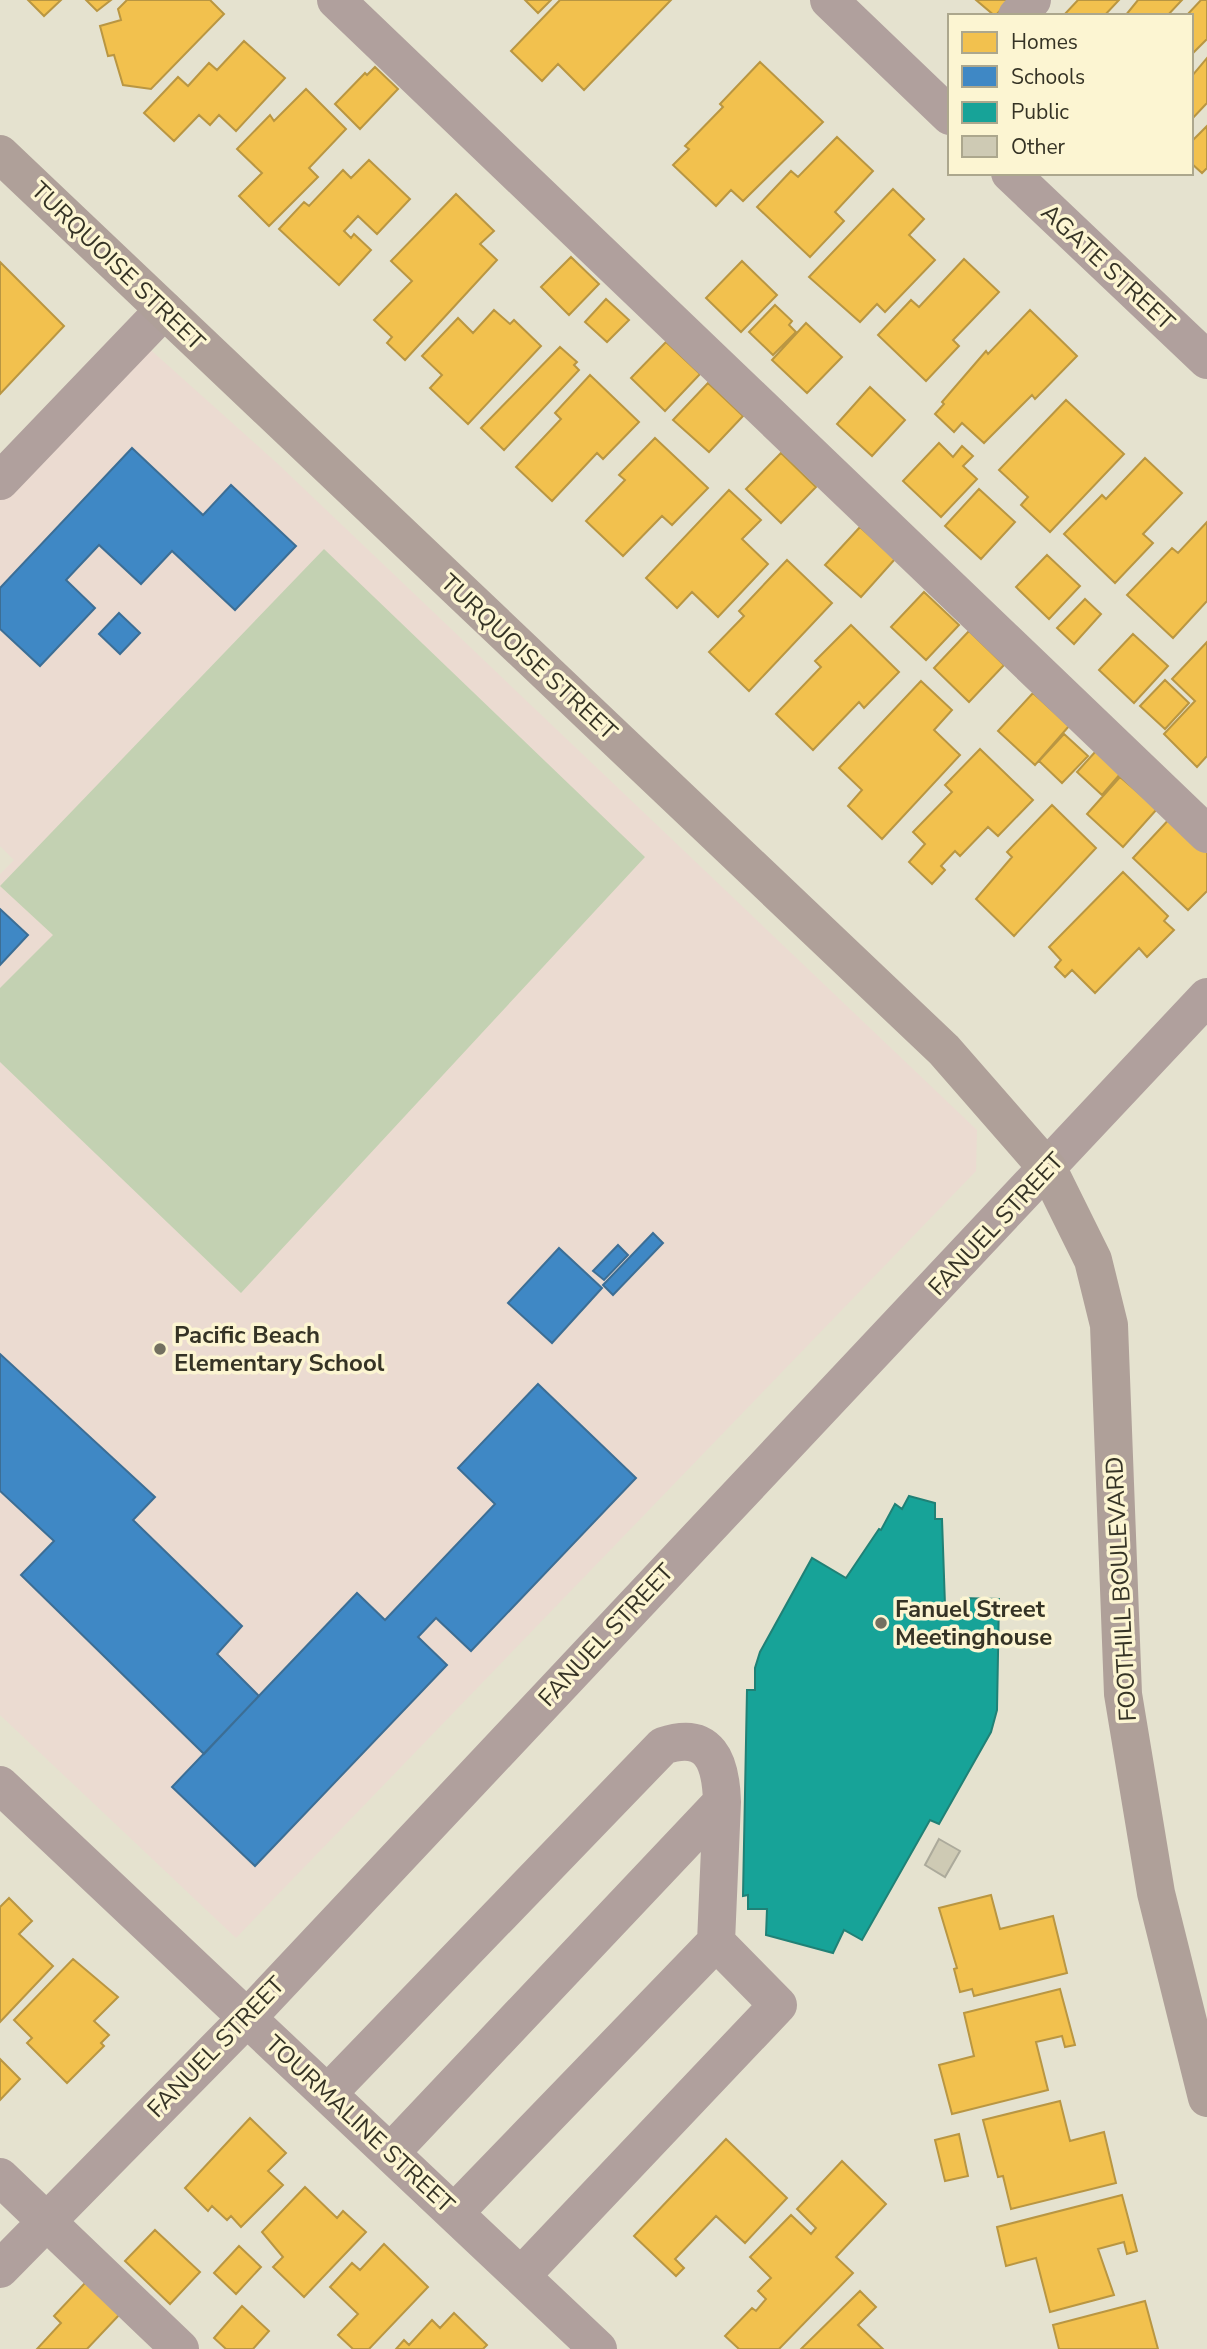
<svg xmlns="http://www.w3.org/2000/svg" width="1207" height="2349" font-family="'Nunito Sans',sans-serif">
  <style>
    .education { fill: #ebdbd1 }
    .green { fill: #c3d1b2 }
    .homes { fill: #f2c14e; stroke: #b99642; stroke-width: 2 }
    .schools { fill: #3f88c5; stroke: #3c6e95; stroke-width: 2 }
    .public { fill: #17a398; stroke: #208176; stroke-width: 2 }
    .building { fill: #cecab4; stroke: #acaa9b; stroke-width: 2 }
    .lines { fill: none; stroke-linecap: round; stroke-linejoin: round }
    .minor { stroke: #b0a09d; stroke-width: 38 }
    .major { stroke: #afa099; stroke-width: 38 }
    .poi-dot { fill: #737060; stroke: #fcf5d2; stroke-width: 2.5 }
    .labels { text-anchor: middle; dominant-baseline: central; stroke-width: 7; stroke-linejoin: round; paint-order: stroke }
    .street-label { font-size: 24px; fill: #353325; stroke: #fcf5d2 }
    .poi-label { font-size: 24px; font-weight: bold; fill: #353325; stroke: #fcf5d2; text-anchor: start }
  </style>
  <rect width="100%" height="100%" fill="#e5e2cf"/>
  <!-- education -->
  <path class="education" d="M143,343L278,464L977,1130L976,1171L236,1938L0,1715V874L14,860L0,846V492Z"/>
  <!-- green -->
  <path class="green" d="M324,549L645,857L241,1293L0,1062V988L53,935L0,886Z"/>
  <!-- homes -->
  <path class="homes" d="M28,0H61L44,16Z
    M86,0H111L97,11Z
    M127,0H210L224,14L151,89L123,85L114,55L108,56L100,26L121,20L118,9Z
    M525,0H551L538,13Z
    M560,0H671L584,90L558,64L542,81L511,51Z
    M976,0H1010L995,16Z
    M1078,0H1119L1104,16H1063Z
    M1138,0H1182L1167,16H1125Z
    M1201,0H1207V39L1191,55V16H1186Z
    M244,41L285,78L236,131L219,115L210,125L199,115L174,141L144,113L178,77L188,86L209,63L217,70Z
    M1207,58V103L1191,120V77Z
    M760,62L823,122L743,201L731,190L716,206L673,165L689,149L685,146L723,107L720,104Z
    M375,67L398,89L360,129L335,104L365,73L367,75Z
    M306,89L346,129L309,168L318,177L269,226L239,196L262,173L237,149L270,115L274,121Z
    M1207,126V168L1202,173L1191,163V142Z
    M837,137L873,171L835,212L844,221L810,257L757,207L791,171L798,177Z
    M369,160L410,199L377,234L358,216L344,231L351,238L354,234L371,250L339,285L279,229L304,202L309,206L343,170L351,178Z
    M893,189L924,219L909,235L935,260L885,312L877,304L860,322L809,277Z
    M456,194L494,231L480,244L497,260L405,360L387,343L392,337L374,320L412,281L391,261Z
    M571,257L599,284L569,315L541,287Z
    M964,259L999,292L953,340L959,346L926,381L878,335L911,300L919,307Z
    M742,261L777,295L741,332L706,298Z
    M0,262L64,326L0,394Z
    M606,299L629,320L607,342L585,322Z
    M775,305L792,321L789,325L796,332L773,355L749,332Z
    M494,310L510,324L514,320L541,346L468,424L430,388L442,375L422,356L458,318L473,333Z
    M1030,310L1077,356L1035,399L1032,395L984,443L962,423L954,432L935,414L944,404L942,402L986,351L988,354Z
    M806,323L842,357L807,393L772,360Z
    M666,342L700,374L665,411L631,378Z
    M560,347L577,362L574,365L579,370L504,450L481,428Z
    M590,375L639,422L603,459L597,453L552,501L516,467L561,419L555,413Z
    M708,383L743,416L709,452L673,420Z
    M870,387L905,420L872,456L837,424Z
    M1066,400L1124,454L1050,532L1021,505L1028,497L999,470Z
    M655,438L708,488L672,525L662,516L623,556L586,521L625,480L619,475Z
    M939,443L953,457L962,446L973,456L963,466L977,479L941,517L903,481Z
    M781,453L816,487L781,523L746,489Z
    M1145,458L1182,493L1143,534L1153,543L1115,583L1064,534L1102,495L1106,499Z
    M979,489L1015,522L981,559L945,526Z
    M729,490L761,520L742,539L768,564L718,617L692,592L677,608L646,578Z
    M1207,522V601L1173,638L1127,595L1172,548L1178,553Z
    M860,527L895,559L861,597L825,565Z
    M1047,555L1080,586L1049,619L1016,587Z
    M787,560L832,603L749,691L709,652L744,616L739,611Z
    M924,592L959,625L926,660L891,627Z
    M1085,599L1101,614L1074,644L1057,628Z
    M851,625L899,672L864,708L859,702L813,750L776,714L821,667L815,661Z
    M969,631L1004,665L969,702L934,668Z
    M1133,634L1168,666L1134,703L1099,670Z
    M1207,642V756L1197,767L1164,734L1195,701L1172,679Z
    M1165,680L1189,703L1165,729L1140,706Z
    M921,681L952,710L934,730L960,755L882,839L848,806L862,790L839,768Z
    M1033,693L1069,726L1035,765L998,731Z
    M1064,734L1088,756L1062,783L1039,761Z
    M980,749L1033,800L998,836L988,827L960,856L955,851L941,866L945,870L932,884L909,862L925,844L913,832L952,792L945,785Z
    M1096,751L1121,773L1102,795L1077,772Z
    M1120,777L1157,809L1123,847L1087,814Z
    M1052,805L1096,848L1014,936L976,899L1012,857L1007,852Z
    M1173,815L1207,847V891L1188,910L1133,858Z
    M1123,872L1168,916L1164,921L1174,930L1147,957L1139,948L1095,993L1072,970L1065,977L1055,967L1061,960L1049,947Z
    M991,1895L1000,1929L1053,1916L1067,1973L974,1996L972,1989L960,1992L954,1969L957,1968L939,1908Z
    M9,1898L32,1921L19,1934L53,1966L0,2022V1907Z
    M73,1959L118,1997L94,2021L109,2035L101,2043L104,2046L67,2083L27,2043L32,2038L14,2020Z
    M1060,1989L1075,2045L1065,2047L1062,2036L1036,2042L1048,2090L952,2114L939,2065L974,2056L964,2013Z
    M0,2059L20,2079L0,2100Z
    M1060,2101L1070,2141L1104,2132L1116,2183L1011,2209L1003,2176L998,2177L983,2120Z
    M250,2118L286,2153L268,2171L283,2185L241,2227L231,2216L227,2220L212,2206L208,2211L185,2188Z
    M959,2134L968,2176L945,2181L935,2140Z
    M726,2139L787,2198L745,2243L716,2216L675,2259L684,2268L676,2276L634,2236Z
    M842,2161L886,2204L836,2257L853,2273L779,2349H739L725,2336L752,2308L756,2311L766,2299L758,2291L771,2278L750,2257L791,2215L811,2234L816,2228L797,2209Z
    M305,2187L337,2218L343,2211L366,2232L304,2297L273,2267L283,2257L262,2232Z
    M1122,2195L1137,2251L1127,2254L1124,2242L1098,2249L1114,2295L1050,2312L1036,2258L1006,2266L997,2227Z
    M155,2230L200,2272L170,2304L125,2261Z
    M384,2244L428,2287L369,2349H353L338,2335L358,2314L330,2287L352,2263L360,2270Z
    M239,2246L261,2267L236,2294L214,2273Z
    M86,2282L120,2314L87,2349H37L61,2323L54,2316Z
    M860,2291L876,2307L858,2325L883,2349H801Z
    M1145,2301L1158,2349H1059L1053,2325Z
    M242,2306L269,2331L253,2349H226L214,2338Z
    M454,2313L487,2345L483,2349H396L404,2340L409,2345L432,2320L440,2328Z"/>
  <!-- schools -->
  <path class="schools" d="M132,448L203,515L231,485L296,546L235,610L172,551L141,584L99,545L66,580L95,608L40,666L0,629V588Z
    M119,613L140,633L120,654L99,634Z
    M0,909L28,935L0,965Z
    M653,1233L663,1243L613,1295L603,1285Z
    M618,1245L628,1255L604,1280L593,1271Z
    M559,1248L602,1288L552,1343L508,1303Z
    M0,1354L155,1497L133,1520L242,1626L217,1654L259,1696L204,1754L21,1575L54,1541L0,1491Z
    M538,1384L636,1478L471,1651L436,1618L418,1637L447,1665L255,1866L172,1787L357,1593L385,1620L495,1504L458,1468Z"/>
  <!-- public -->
  <path class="public" d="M909,1496L935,1503V1519H942L945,1605L962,1606V1598L999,1599L997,1710L991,1732L939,1824L930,1820L862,1940L844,1930L833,1953L766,1935L767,1909H748V1895L743,1896L747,1690H755V1668L760,1652L812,1558L846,1578L879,1529L881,1530L895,1504L902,1509Z"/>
  <!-- building -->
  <path class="building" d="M939,1839L960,1851L945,1877L925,1865Z"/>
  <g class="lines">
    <!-- minor -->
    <path class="minor" d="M336,0L1207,834
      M829,0L950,116
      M1017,16L1032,0
      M1010,173L1207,360
      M0,481L164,310
      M0,1785L598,2349
      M328,2093L663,1746C710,1730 721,1762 722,1802L391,2152
      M0,2177L180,2349
      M454,2213L716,1942L722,1802
      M0,2269L247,2018L1207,997
      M521,2276L778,2005L716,1942"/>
    <!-- major -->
    <path class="major" d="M0,154L944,1050L1048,1169L1093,1260L1109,1325L1123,1694L1156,1893L1207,2098"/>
  </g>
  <!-- markers -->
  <g class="poi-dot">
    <circle cx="160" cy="1349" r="7"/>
    <circle cx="881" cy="1623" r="7"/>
  </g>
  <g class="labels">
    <!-- street labels -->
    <g class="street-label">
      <text transform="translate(118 266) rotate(44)">TURQUOISE STREET</text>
      <text transform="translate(1108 267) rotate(43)">AGATE STREET</text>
      <text transform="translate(529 657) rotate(43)">TURQUOISE STREET</text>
      <text transform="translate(996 1224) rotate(-47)">FANUEL STREET</text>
      <text transform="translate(1121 1589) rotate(-93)">FOOTHILL BOULEVARD</text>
      <text transform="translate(606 1635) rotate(-47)">FANUEL STREET</text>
      <text transform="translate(216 2047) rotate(-46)">FANUEL STREET</text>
      <text transform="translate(360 2124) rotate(43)">TOURMALINE STREET</text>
    </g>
    <!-- poi labels -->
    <g class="poi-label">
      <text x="174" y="1335">Pacific Beach<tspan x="174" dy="28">Elementary School</tspan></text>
      <text x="895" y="1609">Fanuel Street<tspan x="895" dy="28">Meetinghouse</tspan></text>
    </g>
  </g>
  <!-- legend -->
  <rect x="948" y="14" width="245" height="161" fill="#fcf5d2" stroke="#aca78d" stroke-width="2"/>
  <rect x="962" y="32" width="35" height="21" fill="#f2c14e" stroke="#aca78d" stroke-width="2"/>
  <text x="1011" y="49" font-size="21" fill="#353325">Homes</text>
  <rect x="962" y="66" width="35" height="21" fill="#3f88c5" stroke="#aca78d" stroke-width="2"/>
  <text x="1011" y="84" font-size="21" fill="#353325">Schools</text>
  <rect x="962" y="102" width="35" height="21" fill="#17a398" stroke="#aca78d" stroke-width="2"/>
  <text x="1011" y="119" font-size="21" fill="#353325">Public</text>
  <rect x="962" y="136" width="35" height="21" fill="#cecab4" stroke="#aca78d" stroke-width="2"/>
  <text x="1011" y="154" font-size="21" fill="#353325">Other</text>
</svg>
